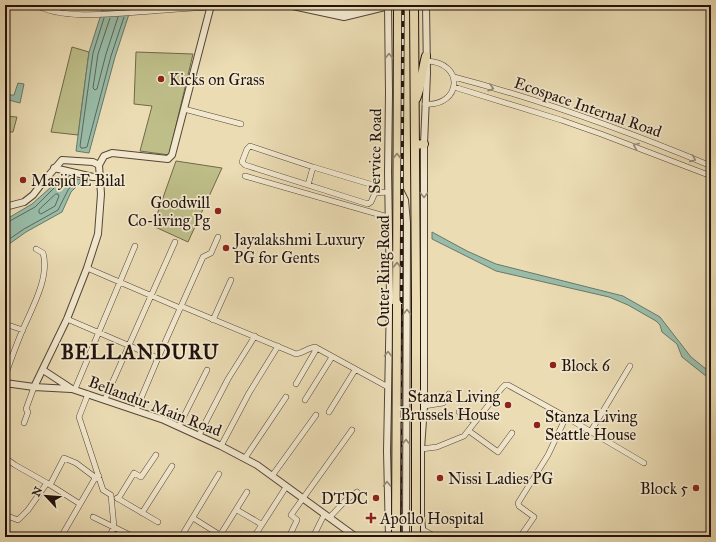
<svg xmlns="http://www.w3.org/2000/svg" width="716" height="542" font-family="'IM FELL Great Primer',serif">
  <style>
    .green { fill: #bebe89; stroke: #70684b }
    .water { fill: #99bca8; stroke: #69786a }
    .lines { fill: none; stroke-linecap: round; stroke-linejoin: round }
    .shore { stroke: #5d685a; stroke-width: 1 }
    .minor-casing { stroke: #544537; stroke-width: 6 }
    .tertiary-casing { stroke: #544537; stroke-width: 8 }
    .trunk-casing { stroke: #21130d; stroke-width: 10 }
    .minor { stroke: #f2e8ce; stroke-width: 5 }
    .tertiary { stroke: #f2e8ce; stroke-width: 6 }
    .trunk { stroke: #ebdcb4; stroke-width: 8 }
    .rail-casing { stroke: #21130d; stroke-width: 3.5 }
    .rail { stroke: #f2e8ce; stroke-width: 2; stroke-dasharray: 6; stroke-linecap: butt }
    .trunk-bridge-casing { stroke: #21130d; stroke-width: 10; stroke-linecap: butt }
    .trunk-bridge { stroke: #ebdcb4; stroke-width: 8 }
    .oneway { stroke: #948877 }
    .oneway2 { stroke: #908269 }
    .poi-dot { fill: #8f2418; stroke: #f2e8ce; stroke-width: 1.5 }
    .labels { text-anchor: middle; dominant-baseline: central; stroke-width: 3.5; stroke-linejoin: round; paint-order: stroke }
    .poi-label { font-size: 16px; fill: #21130d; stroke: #f2e8ce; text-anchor: start }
    .street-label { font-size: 16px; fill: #21130d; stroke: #f2e8ce }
    .district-label { font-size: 20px; font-weight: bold; letter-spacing: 1px; fill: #21130d; stroke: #f2e8ce }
  </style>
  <rect width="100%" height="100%" fill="#ebdcb4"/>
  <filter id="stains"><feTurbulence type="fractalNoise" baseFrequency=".005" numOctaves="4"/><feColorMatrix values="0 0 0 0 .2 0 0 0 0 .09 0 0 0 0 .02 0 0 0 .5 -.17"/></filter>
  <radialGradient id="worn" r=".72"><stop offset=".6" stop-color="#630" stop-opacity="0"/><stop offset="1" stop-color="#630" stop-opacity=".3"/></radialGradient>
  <!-- green -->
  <path class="green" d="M72,47L89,52L78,135L51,132Z
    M136,52L193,54L169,155L140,151L152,106L134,104Z
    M5,116L17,117L13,132H5Z
    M176,161L222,168L188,242L153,226Z"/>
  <!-- water -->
  <path class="water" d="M104,5H132L115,57L89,153L76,151L89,52Z
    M18,83L24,84L20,103L5,99L6,95H14Z
    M61,175L81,180L80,183L71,192L62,212L26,232L5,247V220L32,204L51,187Z
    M432,232L467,251L496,264L623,296L660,317L691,357L711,373V380L682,357L677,344L662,332L660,325L656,321L628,305L609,297L496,271L432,239Z"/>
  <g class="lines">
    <!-- shore -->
    <path class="shore" d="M104,18L93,53L80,146L81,148H84L87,147L111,56L124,17
      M110,18L98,54L93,88L95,90L97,89L106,54L118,17
      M56,194H58L59,196L55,206L41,214L39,213V210Z
      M5,223L8,222L35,207L62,180L73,182V184L68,190L58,210L24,229L5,242"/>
    <defs>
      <path id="minor" d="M36,5C64,21 120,13 152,11C171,9 191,8 210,7
        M454,77C542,100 627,131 711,166
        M454,87L561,120L601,134L711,176
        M425,104C461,107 466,62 426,61
        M184,109L241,124
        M245,176L388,217
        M308,185L313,167
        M375,193L371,202L368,204L245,165L242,162L247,149L250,146L313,167L373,185L374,187L375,193L388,192
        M87,268L180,308
        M181,306L296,354C303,353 308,348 315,347L388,387
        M67,319L158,358L136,410
        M213,320L231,280
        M5,324L23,330
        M158,358L203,257L211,253L218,237
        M5,376C11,360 16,345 23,329C32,308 50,277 43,253L36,249
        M296,384L317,348
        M75,389L135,246
        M88,394L79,417L103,490L111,495L114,527L109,537
        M105,399L175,242
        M305,400L332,357
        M424,406L443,403L449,394
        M329,412L355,370
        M459,412L475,422
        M24,423L28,412L26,409L34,387
        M179,426L207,370
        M469,431L498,452L512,433
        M591,431L630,366
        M199,435L228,379L255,336
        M221,446L249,393L278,346
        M421,449L437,447L464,436L502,388L505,385H508L566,417L644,463
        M5,458L15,465L47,483L80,504
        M245,458L286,397
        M272,476L316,415
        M50,485L64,458L76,463L96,478
        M117,498L158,522
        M118,499L134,473L141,477L156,455
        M237,510L261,524
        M142,513L172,466
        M5,515L18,520L28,510L47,483
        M93,517L134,537
        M193,518L220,535
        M329,518L345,501L357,492
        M423,530L436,537
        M5,536L9,537
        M61,537L94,480L99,476
        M181,537L219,474
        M219,537L247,492
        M254,537L286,487
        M289,537L297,520L291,515L352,430
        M313,537L324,515
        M520,537L534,517L519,506L518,503L548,455L566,417"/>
      <path id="tertiary" d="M288,5L344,17L389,6
        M313,5L344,11L369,5
        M388,5L389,93L388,172L390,297L387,451L389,537
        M54,168L93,177H99
        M398,186L405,200L407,223L406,537
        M5,207L24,202L33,195L43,182L62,160L93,162L99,165
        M43,370L72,389L164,420L221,446L257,465L356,537
        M5,383L34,387L71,389
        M34,387L67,319L87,268L98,234L101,194L99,165L104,156L112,153L168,159L172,155L211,5
        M423,537L421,518V449L424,406V144L427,73L426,5"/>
      <path id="trunk" d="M414,5L416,301
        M416,99C422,85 422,70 426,56
        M415,145L424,144
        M397,304L398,5"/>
    </defs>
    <!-- minor casing -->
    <use href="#minor" class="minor-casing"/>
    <!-- tertiary casing -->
    <use href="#tertiary" class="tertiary-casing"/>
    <!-- trunk casing -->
    <use href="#trunk" class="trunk-casing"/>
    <!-- minor -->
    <use href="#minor" class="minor"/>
    <!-- tertiary -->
    <use href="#tertiary" class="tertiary"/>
    <!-- trunk -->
    <use href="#trunk" class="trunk"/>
    <defs>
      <path id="rail" d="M400,537L403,5"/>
    </defs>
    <!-- rail casing -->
    <use href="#rail" class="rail-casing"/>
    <!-- rail -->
    <use href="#rail" class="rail"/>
    <defs>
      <path id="trunk-bridge" d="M396,537L397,304
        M416,537V301"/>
    </defs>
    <!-- trunk-bridge casing -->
    <use href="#trunk-bridge" class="trunk-bridge-casing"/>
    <!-- trunk-bridge -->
    <use href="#trunk-bridge" class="trunk-bridge"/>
  </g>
  <!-- one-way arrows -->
  <defs><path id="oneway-chevron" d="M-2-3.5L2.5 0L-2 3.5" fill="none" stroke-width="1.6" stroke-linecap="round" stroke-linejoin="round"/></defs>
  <g class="oneway">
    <use href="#oneway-chevron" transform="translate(389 56) rotate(-90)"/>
    <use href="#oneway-chevron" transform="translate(491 88) rotate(17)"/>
    <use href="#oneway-chevron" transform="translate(636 146) rotate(-159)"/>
    <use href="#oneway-chevron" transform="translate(693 159) rotate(23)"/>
    <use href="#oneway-chevron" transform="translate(424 195) rotate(90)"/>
    <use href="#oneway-chevron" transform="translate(407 312) rotate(-90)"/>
    <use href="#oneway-chevron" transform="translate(388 354) rotate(-89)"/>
    <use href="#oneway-chevron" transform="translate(406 442) rotate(-90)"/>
    <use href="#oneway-chevron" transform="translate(387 484) rotate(-91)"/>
  </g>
  <g class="oneway2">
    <use href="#oneway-chevron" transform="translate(397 156) rotate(-90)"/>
    <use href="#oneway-chevron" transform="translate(397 265) rotate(-90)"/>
  </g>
  <!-- markers -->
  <g class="poi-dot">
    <circle cx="161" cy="79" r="4"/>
    <circle cx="23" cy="180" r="4"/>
    <circle cx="218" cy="211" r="4"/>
    <circle cx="226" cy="248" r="4"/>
    <circle cx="553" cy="365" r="4"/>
    <circle cx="508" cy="405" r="4"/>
    <circle cx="537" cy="425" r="4"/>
    <circle cx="440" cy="478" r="4"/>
    <circle cx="696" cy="488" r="4"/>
    <circle cx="376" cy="498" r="4"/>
    <path d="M369 512h4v4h4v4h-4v4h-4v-4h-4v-4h4z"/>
  </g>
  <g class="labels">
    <!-- poi labels -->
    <g class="poi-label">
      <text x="169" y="79">Kicks on Grass</text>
      <text x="31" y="180">Masjid E Bilal</text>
      <text x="210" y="202" text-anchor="end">Goodwill<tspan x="210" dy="18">Co-living Pg</tspan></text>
      <text x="234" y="239">Jayalakshmi Luxury<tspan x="234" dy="18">PG for Gents</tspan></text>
      <text x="561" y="365">Block 6</text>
      <text x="500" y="396" text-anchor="end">Stanza Living<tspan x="500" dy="18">Brussels House</tspan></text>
      <text x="545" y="416">Stanza Living<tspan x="545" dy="18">Seattle House</tspan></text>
      <text x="448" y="478">Nissi Ladies PG</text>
      <text x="688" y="488" text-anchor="end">Block 5</text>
      <text x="368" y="498" text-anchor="end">DTDC</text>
      <text x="380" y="518">Apollo Hospital</text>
    </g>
    <!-- street labels -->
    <g class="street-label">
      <text transform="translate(588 107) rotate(19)">Ecospace Internal Road</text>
      <text transform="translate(375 151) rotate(-89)">Service Road</text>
      <text transform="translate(383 271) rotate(-90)">Outer Ring Road</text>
      <text transform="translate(155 406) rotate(21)">Bellandur Main Road</text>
    </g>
    <!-- district labels -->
    <g class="district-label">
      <text x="140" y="352">BELLANDURU</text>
    </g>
  </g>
  <!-- margin -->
  <rect width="716" height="542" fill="none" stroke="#ebdcb4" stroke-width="20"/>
  <rect x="6" y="6" width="704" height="530" fill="none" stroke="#21130d" stroke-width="2"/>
  <rect x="10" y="10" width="696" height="522" fill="none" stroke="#21130d"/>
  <!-- north arrow -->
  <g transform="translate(46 496) rotate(296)" stroke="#f2e8ce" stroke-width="3" paint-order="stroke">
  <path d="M0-3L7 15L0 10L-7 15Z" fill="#21130d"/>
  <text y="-6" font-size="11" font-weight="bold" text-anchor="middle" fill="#21130d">N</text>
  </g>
  <rect width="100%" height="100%" filter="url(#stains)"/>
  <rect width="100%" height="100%" fill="url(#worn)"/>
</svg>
